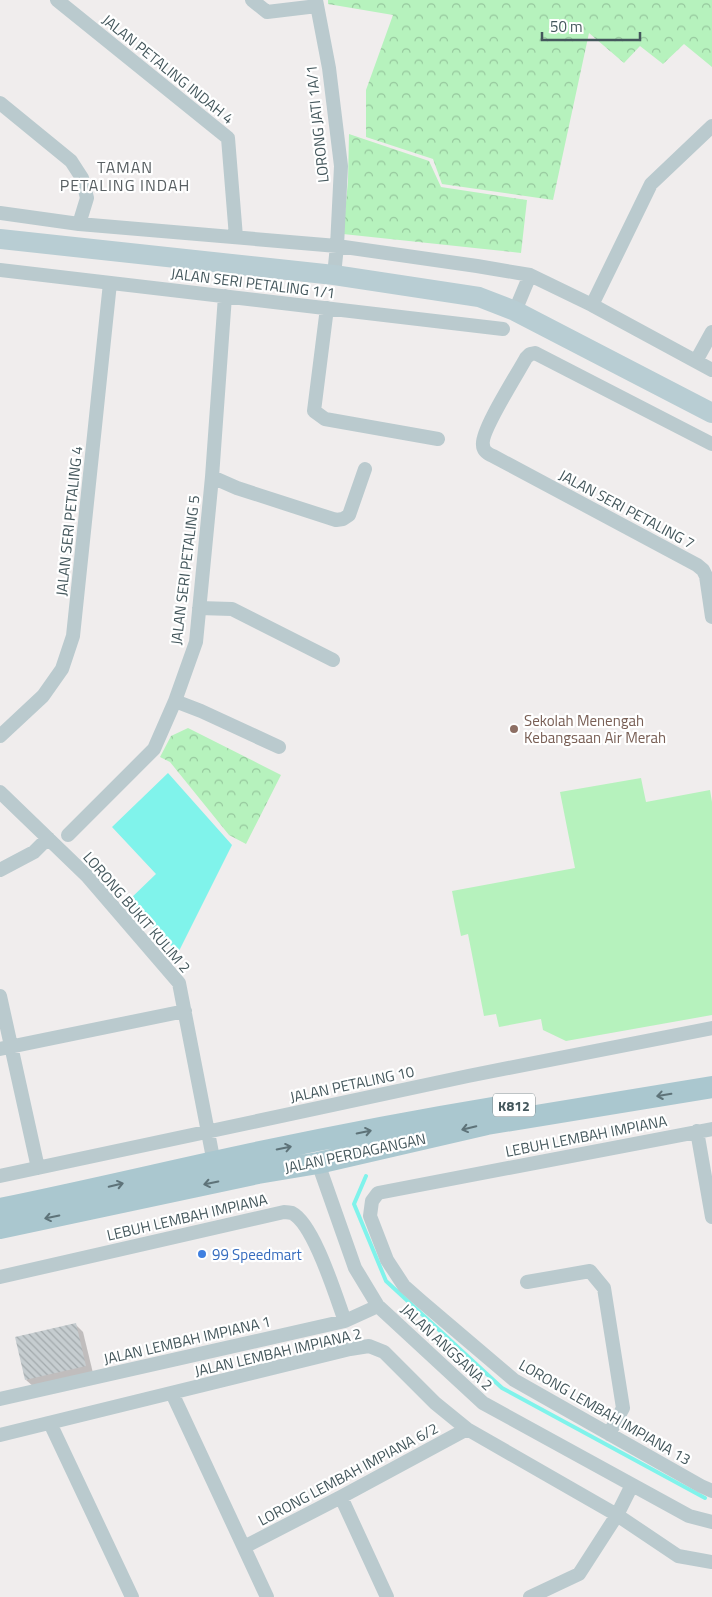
<svg xmlns="http://www.w3.org/2000/svg" width="712" height="1597" font-family="'Titillium Web',sans-serif">
  <style>
    .forest { fill: url(#forest-crowns) }
    .pitch { fill: #b6f2bd }
    .water { fill: #80f3eb }
    .shadow { fill: #0003 }
    .lines { fill: none; stroke-linecap: round; stroke-linejoin: round }
    .stream { stroke: #80f3eb; stroke-width: 4 }
    .building { fill: url(#building-back-hatch) }
    .street { stroke: #bacace; stroke-width: 14 }
    .secondary { stroke: #b8cdd3; stroke-width: 20 }
    .primary { stroke: #aac7cf; stroke-width: 22 }
    .oneway { stroke: #5e7379 }
    .education-dot { fill: #8d6e63; stroke: #fff; stroke-width: 2 }
    .shop-dot { fill: #3f7fe0; stroke: #fff; stroke-width: 2 }
    .labels { text-anchor: middle; dominant-baseline: central; stroke-width: 4.5; stroke-linejoin: round; paint-order: stroke }
    .shield { fill: #fff; stroke: #7c898d; stroke-width: 1 }
    .shield-label { font-size: 14px; font-weight: bold; fill: #44575c }
    .street-label { font-size: 15px; fill: #44575c; stroke: #fff }
    .education-label { font-size: 15px; fill: #785e54; stroke: #fff; text-anchor: start }
    .shop-label { font-size: 15px; fill: #366cbe; stroke: #fff; text-anchor: start }
    .neighbourhood-label { font-size: 16px; letter-spacing: 1px; fill: #596063; stroke: #fff }
  </style>
  <defs>
    <pattern id="forest-crowns" width="20" height="18" patternUnits="userSpaceOnUse" patternTransform="scale(1.25)"><rect width="20" height="18" fill="#b6f2bd"/><path d="M2 6a3 3 0 1 1 6 0M12 15a3 3 0 1 1 6 0" fill="none" stroke="#96c79d"/></pattern>
    <pattern id="building-back-hatch" width="6" height="6" patternUnits="userSpaceOnUse" patternTransform="scale(1.25)"><rect width="6" height="6" fill="#c6cdd0"/><path d="M-1 5l2 2M0 0l6 6M5-1l2 2" fill="none" stroke="#a2a9ac"/></pattern>
  </defs>
  <rect width="100%" height="100%" fill="#f0eded"/>
  <!-- forest -->
  <path class="forest" d="M328,0H712V67L684,44L663,64L640,46L624,63L589,33L553,200L442,184L433,159L366,137V90L393,15L328,4Z
    M349,134L429,161L441,187L527,200L521,253L343,234L348,181Z
    M188,728L281,775L246,844L229,835L170,762L160,757L171,736Z"/>
  <!-- pitch -->
  <path class="pitch" d="M641,778L646,802L710,790L712,802V1015L566,1041L543,1030L541,1019L499,1027L496,1014L484,1016L468,934L461,936L452,891L575,868L560,792Z"/>
  <!-- water -->
  <path class="water" d="M168,773L232,845L178,953L128,901L156,874L112,827Z"/>
  <!-- shadow -->
  <path class="shadow" d="M75,1324L83,1332L93,1373L34,1387L26,1380Z"/>
  <g class="lines">
    <!-- stream -->
    <path class="stream" d="M366,1176L354,1204L386,1281L502,1388L705,1498"/>
  </g>
  <!-- building -->
  <path class="building" d="M76,1323L86,1366L25,1380L15,1337Z"/>
  <g class="lines">
    <!-- street -->
    <path class="street" d="M57,0L228,138L236,237
      M252,0L267,12L317,6
      M316,0L329,68L341,166L337,246L334,275
      M0,103L71,161L82,178L87,198L79,224
      M0,213L79,224L337,246L477,266L530,275L592,305L712,370
      M0,270L503,329
      M592,305L651,184L712,126
      M327,308L314,411L325,419L438,439
      M515,311L530,275
      M696,361L712,332
      M712,444L535,353L530,354L526,358C518,373 480,432 483,445C483,451 488,454 493,456L697,565L703,570L706,576L712,617
      M212,477L237,488L336,520L343,519L349,515L365,469
      M199,608L232,609L333,660
      M175,701L201,711L279,747
      M0,736L43,696L62,669L73,636L110,283
      M0,792L87,876L179,983L214,1163
      M68,835L154,749L175,701L196,642L212,477L225,296
      M0,870L34,852L48,838
      M0,996L38,1168
      M0,1049L185,1011
      M712,1129L378,1193L372,1201L370,1216L387,1260L404,1286L421,1301L514,1380L701,1486L712,1491
      M697,1131L712,1217
      M318,1163L355,1268L378,1306L483,1403L689,1516L712,1522
      M0,1176L468,1076L712,1028
      M0,1277L284,1212C285,1212 292,1213 292,1213C314,1224 336,1297 345,1321
      M527,1282L590,1271L604,1288L623,1408L609,1434
      M172,1393L267,1597
      M0,1399L345,1321L378,1306
      M50,1423L132,1597
      M0,1435L350,1349L369,1346L384,1352L435,1403L467,1429L617,1515L678,1556L712,1562
      M341,1497L387,1597
      M244,1547L341,1497L467,1429
      M530,1597L579,1574L617,1515L632,1485"/>
    <!-- secondary -->
    <path class="secondary" d="M0,239L334,275L479,297L515,311L712,413"/>
    <!-- primary -->
    <path class="primary" d="M0,1209C84,1192 167,1172 251,1154C335,1136 419,1120 504,1106
      M0,1228L258,1173L318,1163L487,1124L712,1087"/>
  </g>
  <!-- one-way arrows -->
  <defs><path id="oneway-shaft" d="M-6 0H5M1.5-3L5.5 0L1.5 3" fill="none" stroke-width="1.6" stroke-linecap="round" stroke-linejoin="round" transform="scale(1.25)"/></defs>
  <g class="oneway">
    <use href="#oneway-shaft" transform="translate(664 1095) rotate(171)"/>
    <use href="#oneway-shaft" transform="translate(469 1128) rotate(167)"/>
    <use href="#oneway-shaft" transform="translate(364 1132) rotate(-12)"/>
    <use href="#oneway-shaft" transform="translate(284 1148) rotate(-11)"/>
    <use href="#oneway-shaft" transform="translate(211 1183) rotate(168)"/>
    <use href="#oneway-shaft" transform="translate(116 1185) rotate(-13)"/>
    <use href="#oneway-shaft" transform="translate(52 1217) rotate(168)"/>
  </g>
  <!-- markers -->
  <circle class="education-dot" cx="514" cy="729" r="5"/>
  <circle class="shop-dot" cx="202" cy="1254" r="5"/>
  <g class="labels">
    <!-- shield labels -->
    <rect class="shield" x="493" y="1093.5" width="42" height="23" rx="4"/>
    <g class="shield-label">
      <text x="514" y="1105">K812</text>
    </g>
    <!-- street labels -->
    <g class="street-label">
      <text transform="translate(168 69) rotate(39)">JALAN PETALING INDAH 4</text>
      <text transform="translate(317 124) rotate(-96)">LORONG JATI 1A/1</text>
      <text transform="translate(253 283) rotate(7)">JALAN SERI PETALING 1/1</text>
      <text transform="translate(627 509) rotate(28)">JALAN SERI PETALING 7</text>
      <text transform="translate(69 521) rotate(-84)">JALAN SERI PETALING 4</text>
      <text transform="translate(185 570) rotate(-83)">JALAN SERI PETALING 5</text>
      <text transform="translate(137 912) rotate(49)">LORONG BUKIT KULIM 2</text>
      <text transform="translate(352 1084) rotate(-12)">JALAN PETALING 10</text>
      <text transform="translate(586 1136) rotate(-11)">LEBUH LEMBAH IMPIANA</text>
      <text transform="translate(355 1153) rotate(-12)">JALAN PERDAGANGAN</text>
      <text transform="translate(187 1217) rotate(-13)">LEBUH LEMBAH IMPIANA</text>
      <text transform="translate(187 1340) rotate(-13)">JALAN LEMBAH IMPIANA 1</text>
      <text transform="translate(447 1347) rotate(43)">JALAN ANGSANA 2</text>
      <text transform="translate(278 1352) rotate(-13)">JALAN LEMBAH IMPIANA 2</text>
      <text transform="translate(605 1412) rotate(30)">LORONG LEMBAH IMPIANA 13</text>
      <text transform="translate(348 1474) rotate(-28)">LORONG LEMBAH IMPIANA 6/2</text>
    </g>
    <!-- education labels -->
    <g class="education-label">
      <text x="524" y="720">Sekolah Menengah<tspan x="524" dy="17">Kebangsaan Air Merah</tspan></text>
    </g>
    <!-- shop labels -->
    <g class="shop-label">
      <text x="212" y="1254">99 Speedmart</text>
    </g>
    <!-- neighbourhood labels -->
    <g class="neighbourhood-label">
      <text x="125" y="167">TAMAN<tspan x="125" dy="18">PETALING INDAH</tspan></text>
    </g>
  </g>
  <!-- scale -->
  <path d="M542 32v8h98v-8" fill="none" stroke="#44575c" stroke-width="2.5"/>
  <text x="550" y="32" font-size="15" fill="#44575c" stroke="#ffffff" stroke-width="4" paint-order="stroke">50 m</text>
</svg>
